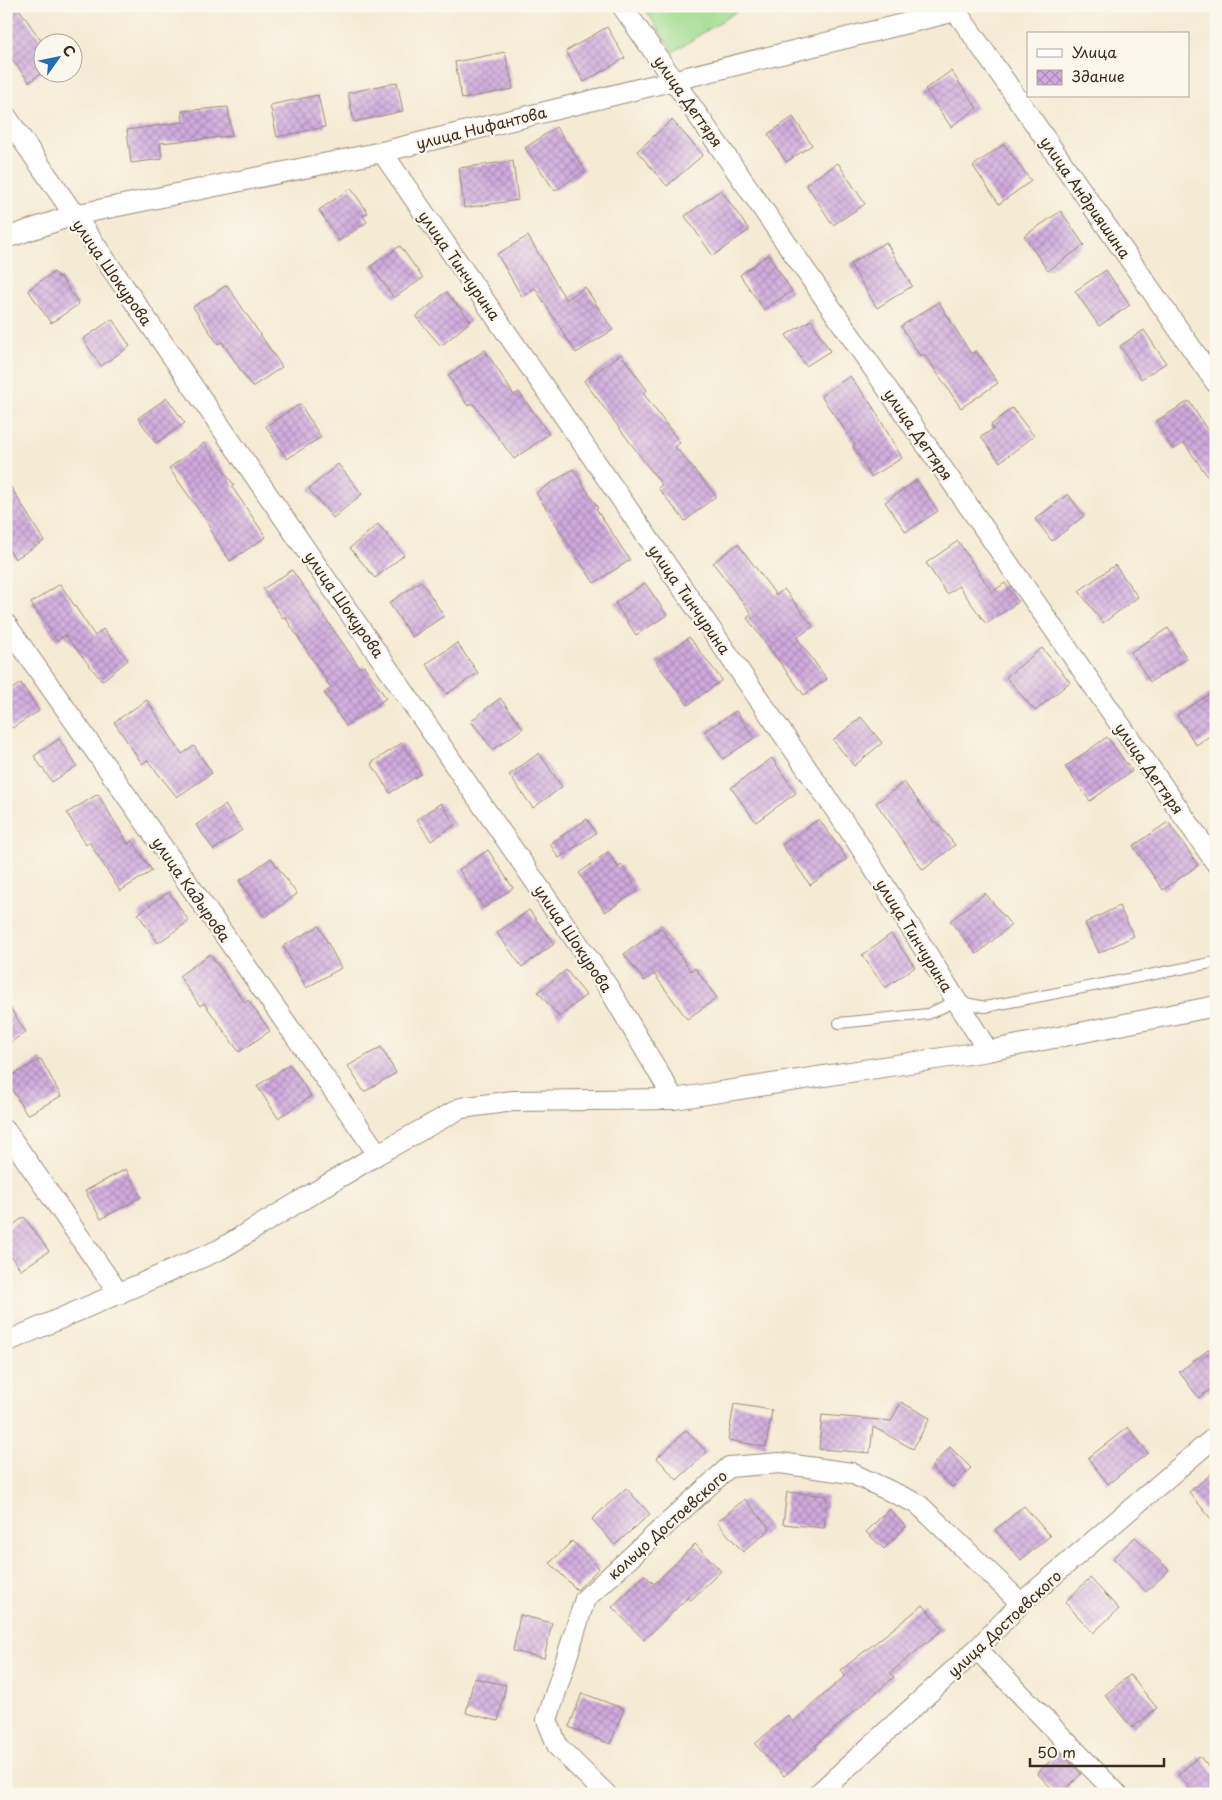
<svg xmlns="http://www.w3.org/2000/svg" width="1222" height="1800" font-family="'Playpen Sans',sans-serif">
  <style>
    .green { fill: #9eda8e; stroke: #6c8256 }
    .building { fill: url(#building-cross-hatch) }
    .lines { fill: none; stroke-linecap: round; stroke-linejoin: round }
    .lane-casing { stroke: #988a79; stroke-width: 12 }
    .street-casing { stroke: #988a79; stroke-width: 22 }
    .lane { stroke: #fff; stroke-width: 10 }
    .street { stroke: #fff; stroke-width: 20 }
    .labels { text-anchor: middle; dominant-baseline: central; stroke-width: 4.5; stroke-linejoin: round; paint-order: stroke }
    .street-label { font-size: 15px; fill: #3b2a1e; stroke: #fbf7ec }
  </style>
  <defs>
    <pattern id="building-cross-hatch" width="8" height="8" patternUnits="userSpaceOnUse" patternTransform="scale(1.25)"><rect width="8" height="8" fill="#d0aadf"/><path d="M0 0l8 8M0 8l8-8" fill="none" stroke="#aa8bb4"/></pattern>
  </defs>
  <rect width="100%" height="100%" fill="#fbf7ec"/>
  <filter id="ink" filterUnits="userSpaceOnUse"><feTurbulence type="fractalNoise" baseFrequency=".02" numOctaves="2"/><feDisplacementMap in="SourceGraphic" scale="10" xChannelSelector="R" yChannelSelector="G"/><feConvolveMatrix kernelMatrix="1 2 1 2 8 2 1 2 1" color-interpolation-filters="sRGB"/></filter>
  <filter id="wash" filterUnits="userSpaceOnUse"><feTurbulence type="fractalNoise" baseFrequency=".0096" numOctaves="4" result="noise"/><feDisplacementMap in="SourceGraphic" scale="20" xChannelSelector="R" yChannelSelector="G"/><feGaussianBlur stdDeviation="1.12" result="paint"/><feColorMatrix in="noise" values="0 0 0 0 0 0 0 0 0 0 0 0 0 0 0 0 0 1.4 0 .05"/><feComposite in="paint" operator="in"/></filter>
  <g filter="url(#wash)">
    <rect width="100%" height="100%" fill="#f5ead4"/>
    <!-- green -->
    <path class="green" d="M643,6H745L673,52Z"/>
    <g id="blocks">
      <!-- building -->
      <path class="building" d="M6,6H17L42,42V73L29,82L6,51Z
        M607,27L625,58L584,82L566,51Z
        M505,52L513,89L462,99L455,62Z
        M951,71L977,108L951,127L925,89Z
        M397,82L403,111L354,122L348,93Z
        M318,95L325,127L277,137L270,105Z
        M228,107L232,136L160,143L162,159L131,163L127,130L183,122L182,111Z
        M793,117L812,145L786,162L768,134Z
        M672,120L703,155L667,186L637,151Z
        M556,127L585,170L555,191L525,148Z
        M1004,144L1031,181L999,204L973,166Z
        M513,161L518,200L464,208L459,168Z
        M838,163L865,204L833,225L806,184Z
        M351,188L368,213L363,216L367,222L339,241L319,210Z
        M721,190L749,230L713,256L685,216Z
        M1061,211L1084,245L1048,271L1024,236Z
        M528,236L566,300L585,287L613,330L576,353L535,288L522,297L497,254Z
        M886,242L912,286L877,308L850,264Z
        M400,246L423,278L394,298L371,266Z
        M768,255L792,291L764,310L740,275Z
        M1106,270L1130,305L1099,326L1075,291Z
        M54,272L58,277L60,276L79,304L51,323L28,290Z
        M227,285L282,367L252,387L222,342L218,344L193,307Z
        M446,292L471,321L441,346L416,317Z
        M939,302L971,354L976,351L998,383L961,408L924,354L920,356L901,326Z
        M112,319L130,346L101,366L83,339Z
        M811,320L830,351L806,366L786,335Z
        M1144,330L1166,363L1141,379L1120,346Z
        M485,350L514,395L519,392L549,434L514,459L473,403L468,406L448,375Z
        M621,354L647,390L643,393L680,443L675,447L716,496L685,521L658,488L662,485L584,381Z
        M850,376L873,407L902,458L871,477L853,446L855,445L821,396Z
        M167,398L185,423L156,443L138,418Z
        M1189,401L1216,444V488L1184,443L1173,450L1156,421Z
        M300,404L321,437L287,459L266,426Z
        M1012,408L1034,436L1000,462L981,437L993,429L991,425Z
        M204,443L234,485L232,487L266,537L230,561L209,529L211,527L169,468Z
        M338,464L362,494L333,518L309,489Z
        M573,469L598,508L596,509L630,560L594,583L536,493Z
        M6,479L44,541L15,559L6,545Z
        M917,480L938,511L906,532L885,502Z
        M1068,494L1084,516L1052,541L1035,519Z
        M378,524L404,555L375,578L350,548Z
        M958,541L992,592L1005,583L1018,602L986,624L959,586L947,594L926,563Z
        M738,544L776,595L784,589L813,626L797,638L827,679L804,695L747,618L752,614L713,563Z
        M1115,565L1138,597L1103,623L1079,591Z
        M292,570L360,668L364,666L386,698L346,726L324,693L331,688L285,617L283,618L263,589Z
        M421,581L444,616L412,637L389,603Z
        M645,583L667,615L636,635L615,603Z
        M60,584L95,636L103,629L128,660L102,681L65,635L57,641L31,603Z
        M1168,628L1187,659L1150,682L1131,652Z
        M689,637L722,680L688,705L656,662Z
        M457,643L478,673L447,694L426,664Z
        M1042,648L1070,682L1035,711L1006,677Z
        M21,683L39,711L12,728L6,720V693Z
        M1216,690V732L1196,745L1177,715Z
        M500,698L523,728L493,750L471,721Z
        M147,700L182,754L194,746L212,773L177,797L147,760L142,764L114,722Z
        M736,711L754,738L723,759L705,731Z
        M861,717L882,743L854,766L833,740Z
        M1107,737L1132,771L1090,801L1065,767Z
        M59,739L77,766L52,782L34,756Z
        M402,743L421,774L390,793L371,763Z
        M539,753L562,787L533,808L509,775Z
        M772,758L796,793L756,822L731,788Z
        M904,782L934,823L936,821L955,845L923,870L876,803Z
        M98,794L128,844L132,840L152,871L120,891L89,842L86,845L67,813Z
        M441,803L455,825L431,841L417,819Z
        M225,805L242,830L214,850L196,825Z
        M587,819L596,833L559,858L550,844Z
        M819,819L847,859L810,885L782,845Z
        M1168,822L1198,865L1163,890L1133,846Z
        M488,850L513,888L484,908L459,870Z
        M608,852L618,867L622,865L638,891L605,912L579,873Z
        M271,858L297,894L265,917L239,881Z
        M169,892L189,921L158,943L138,914Z
        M985,893L1011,925L977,954L950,921Z
        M1119,906L1134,936L1099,953L1085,923Z
        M529,910L554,944L522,967L497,933Z
        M319,926L341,968L306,988L283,946Z
        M661,928L691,971L695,968L717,998L687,1019L654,974L644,981L624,954Z
        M891,934L915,967L885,988L862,955Z
        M210,954L245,1003L248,1000L270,1031L239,1052L204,1003L200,1006L179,976Z
        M566,970L586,995L559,1017L538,992Z
        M6,1002L26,1032L6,1045Z
        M381,1047L396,1073L364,1092L348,1066Z
        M41,1059L61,1096L27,1115L6,1079Z
        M290,1064L311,1096L278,1118L257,1086Z
        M126,1169L141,1197L101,1219L85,1191Z
        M24,1217L49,1251L21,1270L6,1250V1230Z
        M1216,1344V1385L1199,1398L1179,1372Z
        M901,1402L930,1418L913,1449L873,1427L870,1453L819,1449L822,1415L891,1421Z
        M734,1404L772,1410L766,1447L728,1440Z
        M1128,1427L1148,1453L1108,1484L1088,1458Z
        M686,1430L707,1452L677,1480L657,1458Z
        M950,1447L971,1468L952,1487L931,1467Z
        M1216,1470V1525L1189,1492Z
        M626,1488L650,1514L615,1545L592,1519Z
        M787,1492L827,1496L824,1528L783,1524Z
        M745,1499L770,1529L743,1552L717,1522Z
        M1024,1506L1050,1536L1021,1560L995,1530Z
        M889,1509L906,1527L884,1549L866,1532Z
        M1135,1537L1169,1570L1146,1592L1113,1558Z
        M572,1541L599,1568L577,1590L550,1563Z
        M695,1544L721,1571L691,1600L688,1597L644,1640L612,1607L645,1575L654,1584Z
        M1090,1578L1119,1609L1093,1633L1065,1602Z
        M923,1605L943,1629L890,1673L894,1677L815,1746L817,1748L784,1776L755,1744L788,1715L793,1722L845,1676L841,1670Z
        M520,1615L552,1623L544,1658L513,1651Z
        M1130,1675L1157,1708L1132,1728L1105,1695Z
        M474,1678L506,1685L498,1721L466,1713Z
        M582,1693L624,1709L610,1744L569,1727Z
        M1060,1752L1081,1774L1061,1794H1057L1037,1773Z
        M1199,1756L1216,1775V1794H1195L1178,1775Z"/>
    </g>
  </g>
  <g filter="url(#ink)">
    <use href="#blocks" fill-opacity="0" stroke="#988a79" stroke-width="1"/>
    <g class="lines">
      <defs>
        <path id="lane" d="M839,1023L928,1014L956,1001L985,1007L1216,962"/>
        <path id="street" d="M622,6L1216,863
          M6,116L608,987L674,1099
          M382,152L854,837L988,1051
          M6,238L74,215L382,152L956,11L1216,383
          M6,624L378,1154
          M6,1131L119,1294
          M6,1342L219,1250L378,1154L461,1108L513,1101L674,1099L988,1051L1216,1006
          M977,1649L1117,1794
          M606,1794L558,1747L547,1720L585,1599L729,1467L780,1463L851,1473L918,1504L1021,1603
          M818,1794L977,1649L1021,1603L1216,1436"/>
      </defs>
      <!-- lane casing -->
      <use href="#lane" class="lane-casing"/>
      <!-- street casing -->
      <use href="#street" class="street-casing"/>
      <!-- lane -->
      <use href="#lane" class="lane"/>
      <!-- street -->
      <use href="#street" class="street"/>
    </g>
  </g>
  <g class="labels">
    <!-- street labels -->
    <g class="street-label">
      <text transform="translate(689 101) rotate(55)">улица Дегтяря</text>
      <text transform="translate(481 127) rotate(-14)">улица Нифантова</text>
      <text transform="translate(1086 197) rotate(55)">улица Андрияшина</text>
      <text transform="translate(460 265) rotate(55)">улица Тинчурина</text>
      <text transform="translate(113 272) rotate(55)">улица Шокурова</text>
      <text transform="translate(919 434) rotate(55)">улица Дегтяря</text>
      <text transform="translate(690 599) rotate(55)">улица Тинчурина</text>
      <text transform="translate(345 604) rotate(55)">улица Шокурова</text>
      <text transform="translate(1150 768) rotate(55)">улица Дегтяря</text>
      <text transform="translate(192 889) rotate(55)">улица Кадырова</text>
      <text transform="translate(915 935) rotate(58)">улица Тинчурина</text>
      <text transform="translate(574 938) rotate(56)">улица Шокурова</text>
      <text transform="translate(667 1524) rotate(-42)">кольцо Достоевского</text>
      <text transform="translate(1004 1623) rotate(-43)">улица Достоевского</text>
    </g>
  </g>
  <!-- margin -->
  <rect width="1222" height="1800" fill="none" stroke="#fbf7ec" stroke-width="25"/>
  <!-- legend -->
  <rect x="1027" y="32" width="162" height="65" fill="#fbf7ec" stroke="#aea59a"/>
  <rect x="1037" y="49" width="25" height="8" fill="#ffffff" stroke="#aea59a"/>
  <text x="1072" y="58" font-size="15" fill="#3b2a1e">Улица</text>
  <rect x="1037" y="70" width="25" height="15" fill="url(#building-cross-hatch)" stroke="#aea59a"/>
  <text x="1072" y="82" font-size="15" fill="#3b2a1e">Здание</text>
  <!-- north arrow -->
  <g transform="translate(58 58) rotate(57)"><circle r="24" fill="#fbf7ec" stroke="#aea59a"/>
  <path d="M0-4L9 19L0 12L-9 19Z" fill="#1f6fb2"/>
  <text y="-8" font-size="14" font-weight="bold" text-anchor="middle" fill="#3b2a1e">С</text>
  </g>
  <!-- scale -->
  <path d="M1030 1758v8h134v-8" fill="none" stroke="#3b2a1e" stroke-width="2.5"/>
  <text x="1037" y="1758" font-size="15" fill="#3b2a1e" stroke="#fbf7ec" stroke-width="4" paint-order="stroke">50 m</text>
</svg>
